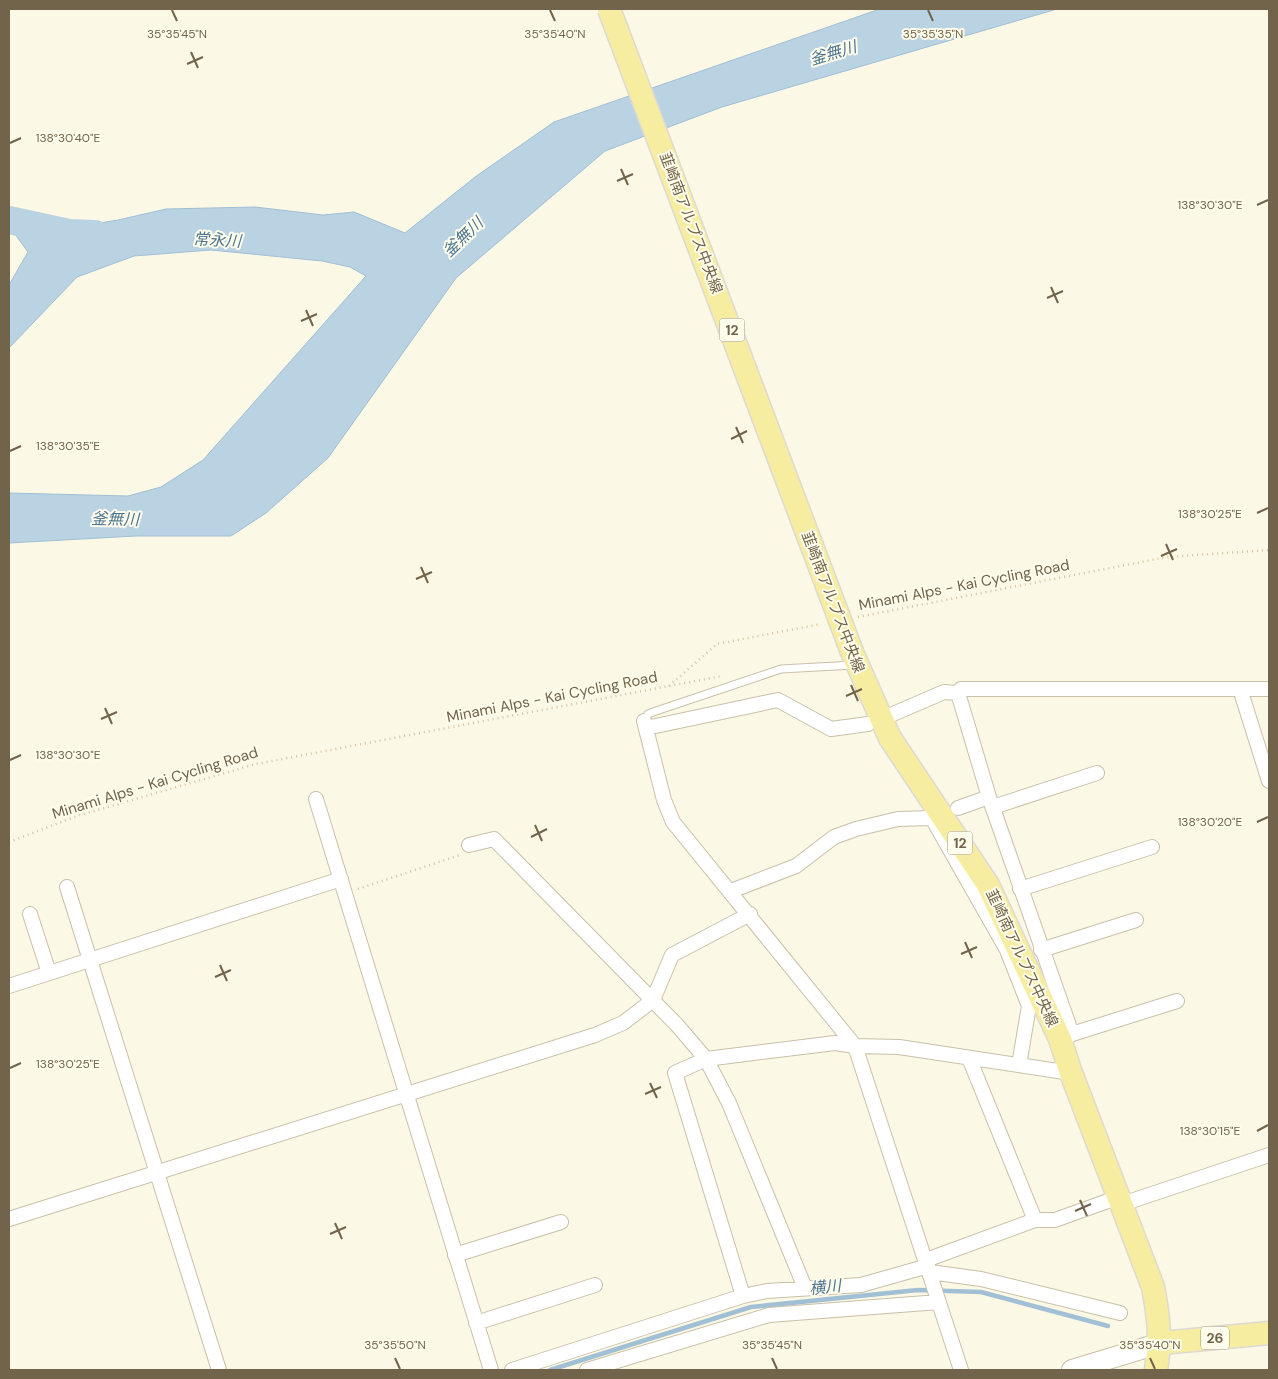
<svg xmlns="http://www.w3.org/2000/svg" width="1278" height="1379" font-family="'DM Sans','Noto Sans JP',sans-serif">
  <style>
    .water { fill: #bad3e3; stroke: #a1bfd5 }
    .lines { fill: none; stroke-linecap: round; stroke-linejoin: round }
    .stream { stroke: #a1bfd5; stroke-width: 4.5 }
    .river { stroke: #bad3e3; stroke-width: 28 }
    .lane-casing { stroke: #c9c0a9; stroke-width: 9 }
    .street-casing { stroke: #c9c0a9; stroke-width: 16 }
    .secondary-casing { stroke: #cabfa5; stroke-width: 22 }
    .primary-casing { stroke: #dddad4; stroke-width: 25 }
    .path { stroke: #d4c2a1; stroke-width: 2.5; stroke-dasharray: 1 4; stroke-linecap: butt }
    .lane { stroke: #fff; stroke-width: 7 }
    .street { stroke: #fff; stroke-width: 14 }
    .secondary { stroke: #fff; stroke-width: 20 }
    .primary { stroke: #f6eda1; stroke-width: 22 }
    .primary-bridge-casing { stroke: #dddad4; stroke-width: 25; stroke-linecap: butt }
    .primary-bridge { stroke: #f6eda1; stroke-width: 22 }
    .ticks { fill: none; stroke: #72644b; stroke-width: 2 }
    .labels { text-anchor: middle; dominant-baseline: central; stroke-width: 4; stroke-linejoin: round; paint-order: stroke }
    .shield { fill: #fefceb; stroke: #9c927b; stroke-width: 1 }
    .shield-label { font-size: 14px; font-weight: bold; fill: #72644b }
    .street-label { font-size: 15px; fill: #72644b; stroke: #fefceb }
    .water-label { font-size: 16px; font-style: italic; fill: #4d7592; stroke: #fefceb }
    .ticks-label { font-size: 12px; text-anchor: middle; fill: #72644b; stroke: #fefceb; stroke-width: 4; stroke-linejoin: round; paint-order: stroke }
  </style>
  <rect width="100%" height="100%" fill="#fbf8e5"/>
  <!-- water -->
  <path class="water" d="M880,9H1057L722,107L605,151L456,278L328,458L266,513L231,536H136L9,543V493L128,496L161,487L203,460L366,276L350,267L322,261L211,250L134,256L77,277L9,348V285L28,252L9,226V220L57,230L118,220L166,209L255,207L323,215L354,212L405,233L475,177L554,122Z"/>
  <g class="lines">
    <!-- stream -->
    <path class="stream" d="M550,1370L751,1307L918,1290L981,1292L1108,1326"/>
    <!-- river -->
    <path class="river" d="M9,220L69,233L95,234"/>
    <defs>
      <path id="lane" d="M644,721L648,714L656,711L781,669L854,665"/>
      <path id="street" d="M1240,689L1269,781
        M893,714L944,692L958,693
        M644,721L664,800L673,822L855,1046L961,1370
        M646,728L778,700L831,729L868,724
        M316,799L491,1370
        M993,807L1097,773
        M958,808L989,797
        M469,845L494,839L677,1025L706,1059L729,1103L805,1288
        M67,887L219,1370
        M1020,889L1152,847
        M731,891L796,866L834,837L856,829L898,819L932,818L1007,950L1029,1006L1019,1065
        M30,914L49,973
        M1041,950L1136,920
        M9,986L341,879
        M1072,1034L1177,1001
        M1060,1039L1072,1034L989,797L958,693L961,689H1269
        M1122,1204L1269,1155
        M9,1219L595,1035L623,1023L653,1000L672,955L750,914
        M1035,1220H1055L1119,1197
        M455,1255L561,1222
        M926,1260L1035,1220L969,1058
        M930,1272L981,1279L1120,1313
        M743,1296L675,1073L706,1059L835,1043L855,1046L899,1047L1071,1073
        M476,1323L595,1285
        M512,1370L743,1296L767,1291L861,1285L928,1266
        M587,1370L769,1315L939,1302"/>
      <path id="secondary" d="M1072,1370L1161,1343"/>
      <path id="primary" d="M852,652L890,738L988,885L1060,1039L1071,1073L1153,1287C1159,1318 1161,1339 1156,1370
        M1161,1343L1269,1333"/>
    </defs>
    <!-- lane casing -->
    <use href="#lane" class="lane-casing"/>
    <!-- street casing -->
    <use href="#street" class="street-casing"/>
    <!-- secondary casing -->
    <use href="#secondary" class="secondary-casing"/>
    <!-- primary casing -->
    <use href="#primary" class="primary-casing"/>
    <!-- path -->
    <path class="path" d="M858,617L1167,557L1269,550
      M669,686L717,644L821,624
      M9,842L77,816L256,764L722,676
      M358,889L460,855"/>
    <!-- lane -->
    <use href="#lane" class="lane"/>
    <!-- street -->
    <use href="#street" class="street"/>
    <!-- secondary -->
    <use href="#secondary" class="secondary"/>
    <!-- primary -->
    <use href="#primary" class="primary"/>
    <defs>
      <path id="primary-bridge" d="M609,9L852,652"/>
    </defs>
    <!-- primary-bridge casing -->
    <use href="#primary-bridge" class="primary-bridge-casing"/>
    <!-- primary-bridge -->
    <use href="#primary-bridge" class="primary-bridge"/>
  </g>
  <!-- ticks -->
  <path class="ticks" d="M172,10L177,21M550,10L555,21M928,10L933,21M191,52L198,68M187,64L203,57M10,143L21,138M621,169L628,185M617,181L633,174M1257,205L1268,200M1051,287L1058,303M1047,298L1063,291M306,310L313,326M301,321L317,314M736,427L743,443M731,439L747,431M10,451L21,446M1257,513L1268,508M1166,544L1173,560M1161,556L1177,549M421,567L428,583M416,579L432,572M851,685L858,701M846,696L862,689M105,708L112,724M101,719L117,712M10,760L21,755M1257,822L1268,817M535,825L542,841M531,837L547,829M965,942L972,958M961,954L977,947M220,965L227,981M215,977L231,970M10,1068L21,1063M650,1083L657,1098M645,1094L661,1087M1257,1131L1268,1125M1080,1200L1087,1216M1075,1211L1091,1204M335,1223L342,1239M330,1234L346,1227M395,1358L400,1369M772,1358L777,1369M1150,1358L1155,1369"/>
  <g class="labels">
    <!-- shield labels -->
    <g class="shield">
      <rect x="719.5" y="318.5" width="25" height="23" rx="4"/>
      <rect x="947.5" y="831.5" width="25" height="23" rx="4"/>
      <rect x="1201" y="1326.5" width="28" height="23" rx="4"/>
    </g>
    <g class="shield-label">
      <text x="732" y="330">12</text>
      <text x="960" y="843">12</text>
      <text x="1215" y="1338">26</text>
    </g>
    <!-- street labels -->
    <g class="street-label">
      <text transform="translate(691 223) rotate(69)">韮崎南アルプス中央線</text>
      <text transform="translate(964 585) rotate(-11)">Minami Alps - Kai Cycling Road</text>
      <text transform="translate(833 602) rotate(69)">韮崎南アルプス中央線</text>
      <text transform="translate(552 697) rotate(-11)">Minami Alps - Kai Cycling Road</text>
      <text transform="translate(155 783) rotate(-17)">Minami Alps - Kai Cycling Road</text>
      <text transform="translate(1022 958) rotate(65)">韮崎南アルプス中央線</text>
    </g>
    <!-- water labels -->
    <g class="water-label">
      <text transform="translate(833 53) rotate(-17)">釜無川</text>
      <text transform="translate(463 237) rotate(-44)">釜無川</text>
      <text transform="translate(217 240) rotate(3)">常永川</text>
      <text transform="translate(115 519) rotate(1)">釜無川</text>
      <text transform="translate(825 1287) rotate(-6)">横川</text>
    </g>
  </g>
  <g class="ticks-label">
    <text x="177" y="38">35°35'45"N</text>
    <text x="555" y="38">35°35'40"N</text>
    <text x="933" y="38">35°35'35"N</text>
    <text x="68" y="142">138°30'40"E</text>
    <text x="1210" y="209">138°30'30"E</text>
    <text x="68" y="450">138°30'35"E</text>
    <text x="1210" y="518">138°30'25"E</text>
    <text x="68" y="759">138°30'30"E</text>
    <text x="1210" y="826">138°30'20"E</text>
    <text x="68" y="1068">138°30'25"E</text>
    <text x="1210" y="1135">138°30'15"E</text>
    <text x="395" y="1349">35°35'50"N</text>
    <text x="772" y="1349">35°35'45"N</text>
    <text x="1150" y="1349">35°35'40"N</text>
  </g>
  <!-- border -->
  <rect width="1278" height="1379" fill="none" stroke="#72644b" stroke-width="20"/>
</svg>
